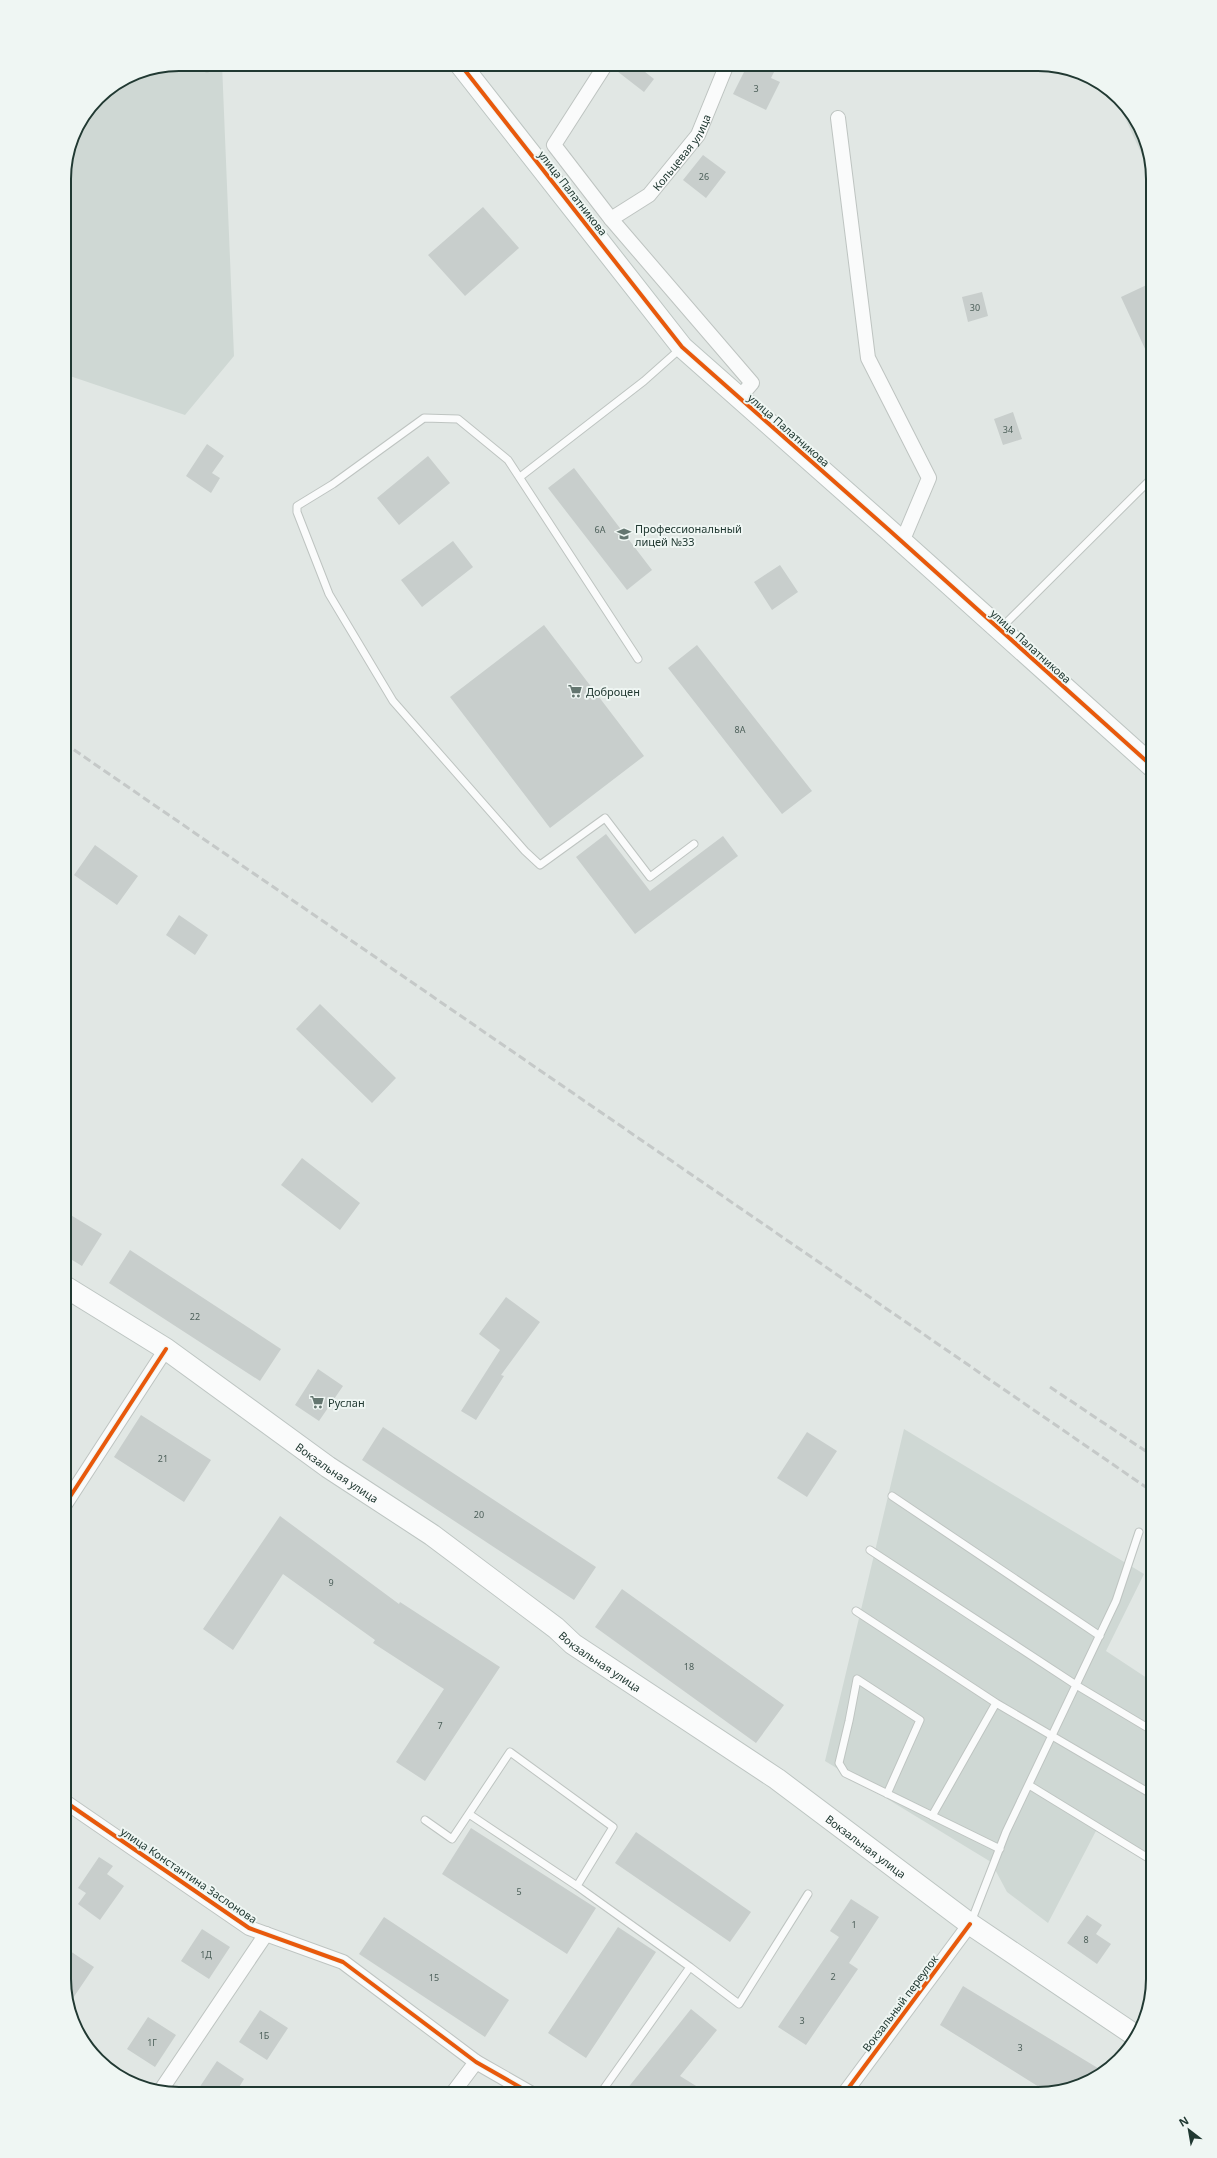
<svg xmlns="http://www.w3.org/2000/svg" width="1217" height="2158" font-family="'Noto Sans',sans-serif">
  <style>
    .built { fill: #cfd8d4 }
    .building { fill: #c8cecc }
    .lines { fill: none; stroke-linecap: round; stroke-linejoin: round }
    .lane-casing { stroke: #bec4c1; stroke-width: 9 }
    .street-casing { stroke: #bec4c1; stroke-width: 16 }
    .secondary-casing { stroke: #bdc5c2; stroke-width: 23 }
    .lane { stroke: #fafbfb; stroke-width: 7 }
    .street { stroke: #fafbfb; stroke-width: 14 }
    .secondary { stroke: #fafbfb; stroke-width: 21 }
    .rail { stroke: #c5c9c8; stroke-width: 3; stroke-dasharray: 8 4; stroke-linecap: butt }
    .cycleway-casing { stroke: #eff6f3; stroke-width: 6 }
    .cycleway { stroke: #e8590c; stroke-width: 4 }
    .labels { text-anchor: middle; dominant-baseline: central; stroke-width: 4; stroke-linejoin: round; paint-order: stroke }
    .number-label { font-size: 9px; fill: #4c5f59 }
    .street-label { font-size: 11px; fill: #213932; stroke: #eff6f3 }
    .poi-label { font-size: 11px; fill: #213932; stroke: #eff6f3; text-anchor: start }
    .rim { fill: none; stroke: #213932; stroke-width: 2 }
  </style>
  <rect width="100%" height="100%" fill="#e1e7e4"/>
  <!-- built -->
  <path class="built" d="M179,64H222L234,356L185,415L64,374V171L73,134L98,97L135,73Z
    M1116,98L1144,134L1153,179Z
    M904,1429L1144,1574L1106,1651L1153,1682V1862L1097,1829L1048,1923L1007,1892L991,1862L825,1761Z"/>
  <!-- building -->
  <path class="building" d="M614,64H635L654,79L644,92L613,68Z
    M748,64H778L771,78L780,82L766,110L733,94Z
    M703,155L726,172L706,198L683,180Z
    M483,207L519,248L465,296L428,255Z
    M1153,282V366L1121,297Z
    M982,292L988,316L968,322L962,297Z
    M1013,412L1022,439L1003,445L994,419Z
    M207,444L224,456L212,473L220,478L211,493L186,476Z
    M428,456L450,483L399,525L377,498Z
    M574,468L652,570L627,590L548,488Z
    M453,541L473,567L422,607L401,580Z
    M780,565L798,592L772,610L754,582Z
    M544,625L644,756L550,828L450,697Z
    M697,645L812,791L782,814L668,668Z
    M606,834L650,891L723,836L738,856L635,934L576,857Z
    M95,845L138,876L117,905L74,875Z
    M179,915L208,935L195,955L166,935Z
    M320,1004L396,1078L372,1103L296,1029Z
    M302,1158L360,1203L340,1230L281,1185Z
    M64,1211L102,1234L82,1266L64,1255Z
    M130,1250L281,1349L260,1381L109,1283Z
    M506,1297L540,1322L501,1375L504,1376L476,1420L461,1411L500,1350L479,1334Z
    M318,1369L343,1386L319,1421L295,1405Z
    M141,1415L211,1460L184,1502L114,1457Z
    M383,1427L596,1567L574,1600L362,1460Z
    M807,1432L837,1451L807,1497L777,1478Z
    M280,1516L399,1604L400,1602L500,1667L425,1781L396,1762L444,1689L373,1643L375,1640L283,1574L233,1650L203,1629Z
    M622,1589L784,1705L756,1743L595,1627Z
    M471,1828L596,1908L567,1954L442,1874Z
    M636,1832L751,1912L730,1942L615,1863Z
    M99,1857L113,1866L107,1874L124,1886L100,1920L78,1904L86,1893L78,1888Z
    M851,1899L879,1917L849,1963L858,1969L806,2045L778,2027L839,1937L830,1931Z
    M1087,1915L1102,1925L1096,1934L1111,1944L1097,1964L1067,1943Z
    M384,1917L509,2000L485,2037L359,1954Z
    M618,1927L656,1952L586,2058L548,2033Z
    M202,1929L230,1947L209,1979L181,1961Z
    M64,1947L94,1967L69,2004L64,1980Z
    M963,1986L1101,2070L1083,2085L1047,2092L940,2025Z
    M691,2009L717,2030L680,2076L709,2094H623Z
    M260,2010L288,2028L267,2060L239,2042Z
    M148,2017L176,2035L155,2067L127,2049Z
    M217,2061L244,2079L235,2094H195Z"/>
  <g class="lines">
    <defs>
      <path id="lane" d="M207,68V64
        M520,477L644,381L680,349
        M1001,628L1153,477
        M638,659L508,460L458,419L424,418L333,484L297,506V512L329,594L393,701L525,851L540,865L605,818L650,877L694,844
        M892,1496L1100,1636
        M870,1550L1076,1685L1153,1731
        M856,1611L996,1703L932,1816
        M996,1703L1153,1795
        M1029,1785L1153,1861
        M887,1794L920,1720L857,1679L849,1721L839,1763L845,1773L1000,1849
        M425,1820L452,1839L510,1752L613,1827L577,1886L469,1814
        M577,1886L690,1967
        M971,1922L1006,1832L1116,1601L1139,1532
        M600,2094L690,1967L739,2004L808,1894"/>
      <g id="street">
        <path d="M606,64L554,145L611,219L752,383L739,398"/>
        <path d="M838,118L868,358L929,478L902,542"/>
        <path id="s1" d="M611,219L649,195L698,135L727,64"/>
        <path d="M64,1506L166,1349"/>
        <path d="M64,1801L249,1928L343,1962L476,2062L532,2094"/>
        <path d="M161,2090L266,1934"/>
        <path d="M452,2094L476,2062"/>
        <path d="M844,2094L970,1924"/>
      </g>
      <g id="secondary">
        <path d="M460,64L682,347L889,530L1153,767"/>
        <path id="s2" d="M64,1286L166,1349L328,1467L432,1535L556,1628L573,1644L777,1779L970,1924L1136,2036"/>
      </g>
    </defs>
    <!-- lane casing -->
    <use href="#lane" class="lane-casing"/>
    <!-- street casing -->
    <use href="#street" class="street-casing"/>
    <!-- secondary casing -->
    <use href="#secondary" class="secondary-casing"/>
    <!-- lane -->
    <use href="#lane" class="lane"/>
    <!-- street -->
    <use href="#street" class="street"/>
    <!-- secondary -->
    <use href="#secondary" class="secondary"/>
    <!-- rail -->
    <path class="rail" d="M64,743L1153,1492
      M1050,1387L1153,1456"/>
    <defs>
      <path id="cycleway" d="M460,64L682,347L889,530L1153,767
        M64,1506L166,1349
        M64,1801L249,1928L343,1962L476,2062L532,2094
        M844,2094L970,1924"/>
    </defs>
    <!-- cycleway casing -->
    <use href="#cycleway" class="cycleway-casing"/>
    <!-- cycleway -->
    <use href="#cycleway" class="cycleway"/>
  </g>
  <!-- icons -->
  <defs>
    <symbol id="university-bare" viewBox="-9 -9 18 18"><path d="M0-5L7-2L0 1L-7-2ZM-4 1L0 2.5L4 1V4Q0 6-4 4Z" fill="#647670" stroke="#eff6f3" stroke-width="2.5" paint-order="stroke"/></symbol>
    <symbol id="supermarket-bare" viewBox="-9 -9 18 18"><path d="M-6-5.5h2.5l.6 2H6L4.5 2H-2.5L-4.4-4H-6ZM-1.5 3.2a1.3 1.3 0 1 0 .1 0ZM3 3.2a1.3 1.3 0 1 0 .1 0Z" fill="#647670" stroke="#eff6f3" stroke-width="2.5" paint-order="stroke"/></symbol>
  </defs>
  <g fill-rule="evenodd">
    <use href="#university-bare" x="614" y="524" width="20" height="20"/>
    <use href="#supermarket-bare" x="565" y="681" width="20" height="20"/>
    <use href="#supermarket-bare" x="307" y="1392" width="20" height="20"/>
  </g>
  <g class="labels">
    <!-- number labels -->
    <g class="number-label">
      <text x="756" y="88">3</text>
      <text x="704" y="176">26</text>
      <text x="975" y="307">30</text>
      <text x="1008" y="429">34</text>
      <text x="600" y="529">6А</text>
      <text x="740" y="729">8А</text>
      <text x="195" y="1316">22</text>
      <text x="163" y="1458">21</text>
      <text x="479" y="1514">20</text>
      <text x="331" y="1582">9</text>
      <text x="689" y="1666">18</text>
      <text x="440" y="1725">7</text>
      <text x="519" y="1891">5</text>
      <text x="854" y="1924">1</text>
      <text x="1086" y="1939">8</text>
      <text x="206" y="1954">1Д</text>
      <text x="833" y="1976">2</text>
      <text x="434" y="1977">15</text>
      <text x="802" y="2020">3</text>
      <text x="264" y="2035">1Б</text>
      <text x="152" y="2042">1Г</text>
      <text x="1020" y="2047">3</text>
    </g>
    <!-- street labels -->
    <g class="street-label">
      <text stroke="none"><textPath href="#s1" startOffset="99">Кольцевая улица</textPath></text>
      <text transform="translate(573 193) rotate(52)">улица Палатникова</text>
      <text transform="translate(789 430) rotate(41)">улица Палатникова</text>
      <text transform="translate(1031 646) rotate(42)">улица Палатникова</text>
      <text stroke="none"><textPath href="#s2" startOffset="331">Вокзальная улица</textPath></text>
      <text stroke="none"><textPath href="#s2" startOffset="655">Вокзальная улица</textPath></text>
      <text stroke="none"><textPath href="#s2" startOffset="979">Вокзальная улица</textPath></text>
      <text transform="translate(189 1875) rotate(34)">улица Константина Заслонова</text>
      <text transform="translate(900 2003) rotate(-53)">Вокзальный переулок</text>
    </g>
    <!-- poi labels -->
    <g class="poi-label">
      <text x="635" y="528">Профессиональный<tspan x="635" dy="13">лицей №33</tspan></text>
      <text x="586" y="691">Доброцен</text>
      <text x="328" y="1402">Руслан</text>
    </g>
  </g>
  <!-- crop -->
  <path d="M0 0H1217V2158H0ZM179 71H1038A108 108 0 0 1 1146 179V1979A108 108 0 0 1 1038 2087H179A108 108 0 0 1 71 1979V179A108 108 0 0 1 179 71Z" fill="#eff6f3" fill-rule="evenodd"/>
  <path class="rim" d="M179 71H1038A108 108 0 0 1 1146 179V1979A108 108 0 0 1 1038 2087H179A108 108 0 0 1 71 1979V179A108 108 0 0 1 179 71Z"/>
  <!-- north arrow -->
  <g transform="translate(1189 2130) rotate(329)" stroke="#eff6f3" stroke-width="3" paint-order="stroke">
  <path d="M0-3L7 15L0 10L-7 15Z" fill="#213932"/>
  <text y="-6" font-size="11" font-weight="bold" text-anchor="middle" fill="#213932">N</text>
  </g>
</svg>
